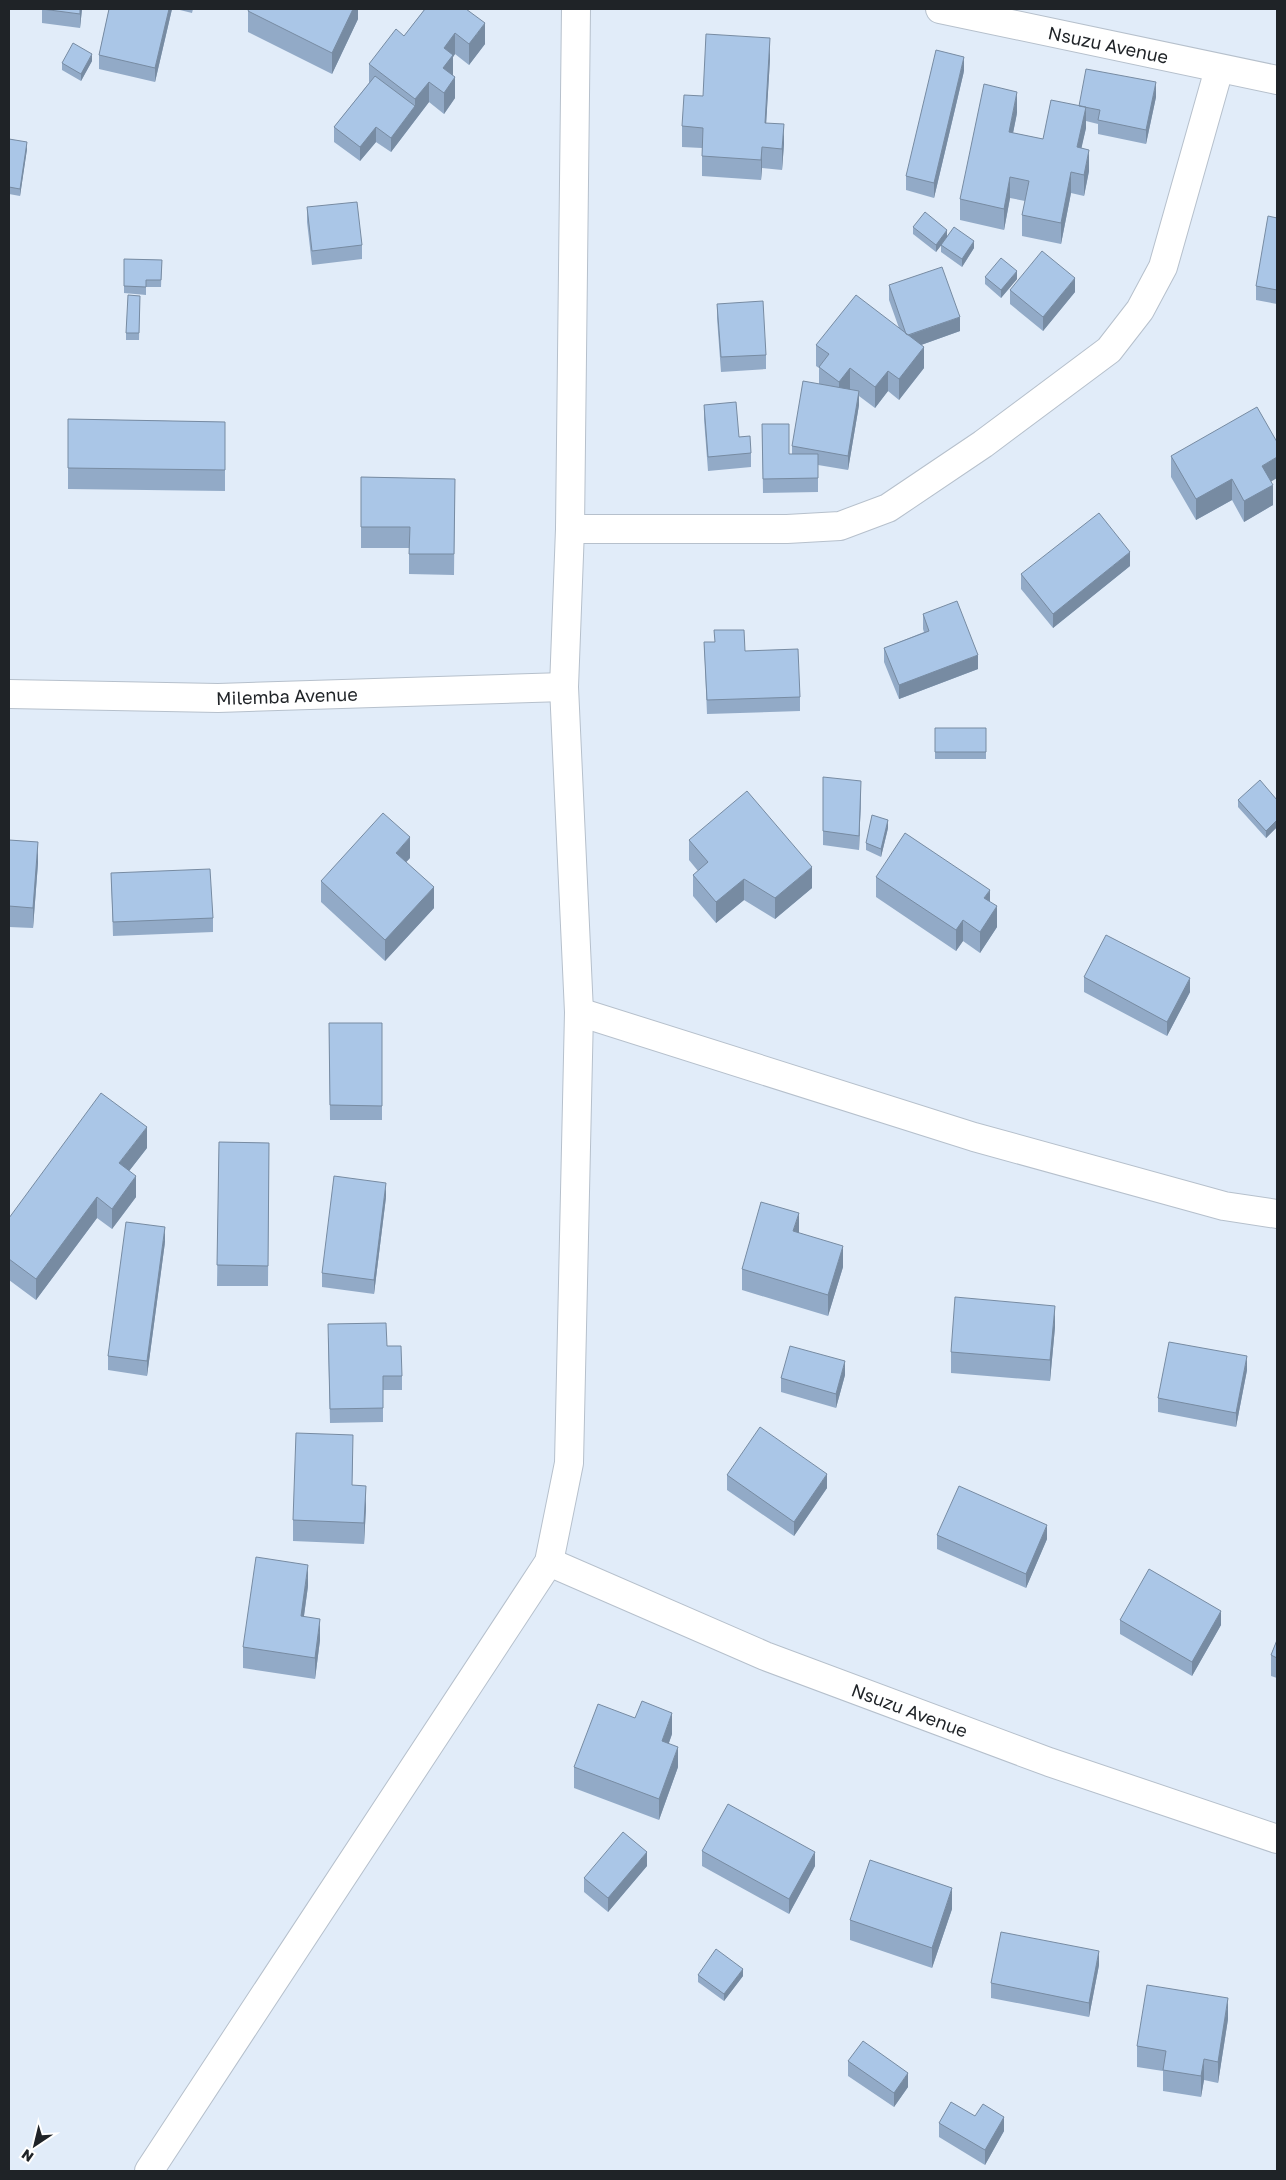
<svg xmlns="http://www.w3.org/2000/svg" width="1286" height="2180" font-family="'Golos Text',sans-serif">
  <style>
    .lines { fill: none; stroke-linecap: round; stroke-linejoin: round }
    .minor-casing { stroke: #b6c0cc; stroke-width: 30 }
    .minor { stroke: #fff; stroke-width: 28 }
    .wall { fill: #92aac7 }
    .shaded-wall { fill: #778ba2 }
    .building { fill: #aac6e7; stroke: #778ba2 }
    .labels { text-anchor: middle; dominant-baseline: central; stroke-width: 4; stroke-linejoin: round; paint-order: stroke }
    .street-label { font-size: 18px; fill: #1f2327; stroke: #fff }
  </style>
  <rect width="100%" height="100%" fill="#e1ecf9"/>
  <g class="lines">
    <defs>
      <g id="minor">
        <path id="s1" d="M940,9L1277,80"/>
        <path d="M570,529H787L840,526L888,508L983,444L1109,350L1140,310L1163,267L1219,69"/>
        <path id="s2" d="M9,694L218,698L564,687"/>
        <path d="M579,1012L974,1137L1224,1206L1277,1214"/>
        <path id="s3" d="M549,1562L765,1656L1049,1762L1277,1839"/>
        <path d="M149,2171L549,1562L569,1463L579,1012L564,687L570,529L576,9"/>
      </g>
    </defs>
    <!-- minor casing -->
    <use href="#minor" class="minor-casing"/>
    <!-- minor -->
    <use href="#minor" class="minor"/>
  </g>
  <!-- wall -->
  <path class="wall" d="M42,9H82L80,28L42,23Z
    M109,9H172L155,82L99,69V55Z
    M176,9H193L192,13Z
    M358,9V19L332,74L248,32V11Z
    M425,9L485,44L469,65L455,54L453,57V75L455,98L444,114L429,102L391,152L376,142L360,161L334,142V127L369,83V64L404,36Z
    M770,59L766,123L784,144L782,170L762,168L761,180L702,176V148L682,147V126L703,96Z
    M92,61L81,81L62,70V63Z
    M964,71L934,198L906,190V176Z
    M1156,97L1146,144L1098,134V124L1086,121V128L1081,148L1089,171L1084,196L1071,193L1061,244L1022,236V215L1025,201L1010,198L1004,230L960,220V199L1017,113L1013,133L1043,139L1079,106Z
    M9,139L27,149L20,196L9,194Z
    M307,207L362,245V259L312,265L307,222Z
    M1277,218V304L1256,300V286Z
    M913,227L947,236L974,248L962,267L941,252V245L936,252L913,234Z
    M124,259L162,260L161,287H146V295L124,293Z
    M985,277L1017,279L1001,298L985,284Z
    M889,285L960,331L921,345L924,368L899,400L888,391L875,408L859,396V405L848,470L818,465V492L763,493L762,424L789,454H792V446L819,384V368L816,366V345L899,328L889,300Z
    M1010,290L1075,292L1043,331L1010,304Z
    M140,296L139,340H126V333Z
    M717,304L766,355V369L721,372L717,318Z
    M704,405L739,437L751,453V467L708,471L704,419Z
    M68,419L225,422V491L68,489Z
    M1171,456L1271,481L1273,505L1244,522L1232,500L1196,520L1171,477Z
    M361,477L455,479L454,575L409,574V548H361Z
    M1130,566L1053,628L1021,589V574Z
    M923,614L978,669L899,699L884,662V648L924,632L923,629Z
    M704,642L745,651L800,697V711L707,714Z
    M935,728L986,752V759H935Z
    M823,777L861,795L859,850L823,845Z
    M1238,800H1277V827L1266,838L1238,807Z
    M888,828L881,857L866,850V843Z
    M9,840L38,863L33,928L9,927Z
    M689,840L812,888L775,919L744,900L716,923L693,896V875L698,871L689,860Z
    M410,858L406,862L434,908L385,961L321,902V881Z
    M111,873L213,918V932L113,936Z
    M876,877L990,902L997,927L980,953L963,941L956,951L876,897Z
    M1084,977L1190,992L1167,1036L1084,992Z
    M329,1023H382V1120H330Z
    M219,1142L269,1143L268,1286H217Z
    M147,1148L129,1171L136,1197L112,1229L97,1218L36,1300L9,1280V1218Z
    M386,1197L374,1294L322,1287V1273Z
    M799,1233L843,1267L828,1316L742,1290V1269Z
    M165,1242L147,1376L108,1370V1356Z
    M1055,1327L1050,1381L951,1373V1352Z
    M328,1338L387,1346L402,1376V1390H383V1422L330,1423Z
    M1247,1370L1236,1427L1158,1412V1398Z
    M845,1375L836,1408L781,1392V1378Z
    M353,1456L352,1485L366,1507L364,1544L293,1541V1520Z
    M727,1475L827,1488L794,1536L727,1490Z
    M937,1535L1047,1539L1026,1588L937,1549Z
    M308,1586L304,1616L320,1640L315,1679L243,1668V1647Z
    M1120,1620L1221,1625L1192,1676L1120,1634Z
    M1277,1640V1678L1271,1676V1655Z
    M672,1734L669,1743L678,1767L659,1820L574,1788V1767Z
    M702,1851L815,1866L789,1914L702,1866Z
    M647,1866L608,1912L584,1892V1878Z
    M952,1909L932,1968L850,1940V1920Z
    M1099,1965L1089,2017L991,1998V1983Z
    M698,1975L743,1976L724,2001L698,1982Z
    M1228,2019L1218,2083L1204,2080L1201,2097L1163,2091V2071L1137,2067V2046Z
    M848,2061L908,2087L894,2107L848,2076Z
    M975,2116L1004,2131L985,2165L939,2137V2123Z"/>
  <!-- shaded-wall -->
  <path class="shaded-wall" d="M80,9H82L80,28Z
    M169,9H172L155,82V68Z
    M353,9H358V19L332,74V53Z
    M485,23V44L469,65V44Z
    M455,33V54L453,57V76L443,68L444,48Z
    M770,38V59L765,143V123Z
    M92,54V61L81,81V74Z
    M964,57V71L934,198V183Z
    M455,77V98L444,114V93Z
    M429,82V102L391,152V138L415,106V99Z
    M1156,82V97L1146,144V130Z
    M1017,92V113L1009,153V132Z
    M1086,107V128L1077,168V147Z
    M784,124V144L782,170V149Z
    M376,127V142L360,161V147Z
    M27,142V149L20,196V189Z
    M762,147V168L761,180V160Z
    M1089,150V171L1084,196V175Z
    M1071,172V193L1061,244V223Z
    M1010,177V198L1004,230V209Z
    M947,230V238L936,252V245Z
    M974,241V248L962,267V259Z
    M1017,271V279L1001,298V290Z
    M1075,278V292L1043,331V317Z
    M960,317V331L907,350V336Z
    M924,347V368L899,400V379Z
    M850,368V389L839,403V382Z
    M888,371V391L875,408V387Z
    M859,391V405L848,470V456Z
    M1277,457V478L1262,487V466Z
    M1232,479V500L1196,520V499Z
    M1273,485V505L1244,522V501Z
    M1130,552V566L1053,628V614Z
    M978,655V669L899,699V685Z
    M861,781V795L859,850V836Z
    M888,820V828L881,857V849Z
    M1277,820V827L1266,838V831Z
    M410,837V858L396,873V853Z
    M38,842V863L33,928V908Z
    M812,867V888L775,919V898Z
    M744,879V900L716,923V902Z
    M434,887V908L385,961V940Z
    M990,890V911L984,898Z
    M997,906V927L980,953V932Z
    M963,920V941L956,951V930Z
    M1190,978V992L1167,1036V1022Z
    M147,1127V1148L119,1184V1163Z
    M136,1176V1197L112,1229V1209Z
    M386,1183V1197L374,1294V1280Z
    M97,1197V1218L36,1300V1279Z
    M799,1213V1234L793,1231Z
    M165,1227V1242L147,1376V1361Z
    M843,1246V1267L828,1316V1295Z
    M1055,1306V1327L1050,1381V1360Z
    M1247,1356V1370L1236,1427V1413Z
    M845,1361V1375L836,1408V1394Z
    M827,1474V1488L794,1536V1522Z
    M366,1486V1507L364,1544V1523Z
    M1047,1525V1539L1026,1588V1574Z
    M308,1565V1586L301,1637V1616Z
    M1221,1611V1625L1192,1676V1662Z
    M320,1619V1640L315,1679V1658Z
    M672,1713V1734L662,1762V1741Z
    M678,1747V1767L659,1820V1799Z
    M647,1852V1866L608,1912V1898Z
    M815,1852V1866L789,1914V1899Z
    M952,1888V1909L932,1968V1948Z
    M1099,1951V1965L1089,2017V2003Z
    M743,1969V1976L724,2001V1994Z
    M1228,1998V2019L1218,2083V2062Z
    M1204,2059V2080L1201,2097V2076Z
    M908,2073V2087L894,2107V2093Z
    M1004,2117V2131L985,2165V2150Z"/>
  <!-- building -->
  <path class="building" d="M42,9H80V14Z
    M109,9H169L155,68L99,55Z
    M249,9H353L332,53L248,11Z
    M425,9H466L485,23L469,44L455,33L444,48L453,55L443,68L455,77L444,93L429,82L415,99L369,64L396,29L404,36Z
    M706,34L770,38L765,123L784,124L782,149L762,147L761,160L702,156L703,128L682,126L684,95L703,96Z
    M73,43L92,54L81,74L62,63Z
    M936,50L964,57L934,183L906,176Z
    M1086,69L1156,82L1146,130L1098,120L1100,110L1079,106Z
    M375,76L415,106L391,138L376,127L360,147L334,127Z
    M984,84L1017,92L1009,132L1043,139L1051,100L1086,107L1077,147L1089,150L1084,175L1071,172L1061,223L1022,215L1029,181L1010,177L1004,209L960,199Z
    M9,139L27,142L20,189L9,187Z
    M357,202L362,245L312,251L307,207Z
    M925,212L947,230L936,245L913,227Z
    M1268,216L1277,218V290L1256,286Z
    M954,227L974,241L962,259L941,245Z
    M1042,251L1075,278L1043,317L1010,290Z
    M1001,258L1017,271L1001,290L985,277Z
    M124,259L162,260L161,280H146V287L124,286Z
    M942,267L960,317L908,335L906,334L889,285Z
    M128,295L140,296L139,333H126Z
    M856,295L924,347L899,379L888,371L875,387L850,368L839,382L819,367L829,354L816,345Z
    M763,301L766,355L721,357L717,304Z
    M803,381L859,391L848,456L792,446Z
    M736,402L739,437L750,436L751,453L708,457L704,405Z
    M1257,407L1277,442V457L1262,466L1273,485L1244,501L1232,479L1196,499L1171,456Z
    M68,419L225,422V470L68,468Z
    M762,424H789V454H818V478L763,479Z
    M361,477L455,479L454,554H409L410,527H361Z
    M1099,513L1130,552L1053,614L1021,574Z
    M957,601L978,655L899,685L884,648L929,631L923,614Z
    M714,630H744L745,651L798,649L800,697L707,700L704,642H715Z
    M935,728H986V752H935Z
    M823,777L861,781L859,836L823,831Z
    M1260,780L1277,800V820L1266,831L1238,800Z
    M747,791L812,867L775,898L744,879L716,902L693,875L708,862L689,840Z
    M383,813L410,837L396,853L434,887L385,940L321,881Z
    M872,815L888,820L881,849L866,843Z
    M905,833L990,890L984,898L997,906L980,932L963,920L956,930L876,877Z
    M9,840L38,842L33,908L9,906Z
    M210,869L213,918L113,922L111,873Z
    M1106,935L1190,978L1167,1022L1084,977Z
    M329,1023H382V1106L330,1105Z
    M101,1093L147,1127L119,1163L136,1176L112,1209L97,1197L36,1279L9,1259V1218Z
    M219,1142L269,1143L268,1266L217,1265Z
    M334,1176L386,1183L374,1280L322,1273Z
    M761,1202L799,1213L793,1231L843,1246L828,1295L742,1269Z
    M126,1222L165,1227L147,1361L108,1356Z
    M955,1297L1055,1306L1050,1360L951,1352Z
    M386,1323L387,1346H401L402,1376H383V1408L330,1409L328,1324Z
    M1169,1342L1247,1356L1236,1413L1158,1398Z
    M790,1346L845,1361L836,1394L781,1378Z
    M760,1427L827,1474L794,1522L727,1475Z
    M296,1433L353,1435L352,1485L366,1486L364,1523L293,1520Z
    M959,1486L1047,1525L1026,1574L937,1535Z
    M256,1557L308,1565L301,1616L320,1619L315,1658L243,1647Z
    M1149,1569L1221,1611L1192,1662L1120,1620Z
    M1277,1640V1658L1271,1655Z
    M642,1701L672,1713L662,1741L678,1747L659,1799L574,1767L598,1704L635,1718Z
    M728,1804L815,1852L789,1899L702,1851Z
    M623,1832L647,1852L608,1898L584,1878Z
    M870,1860L952,1888L932,1948L850,1920Z
    M1001,1932L1099,1951L1089,2003L991,1983Z
    M716,1949L743,1969L724,1994L698,1975Z
    M1147,1985L1228,1998L1218,2062L1204,2059L1201,2076L1163,2070L1166,2051L1137,2046Z
    M863,2041L908,2073L894,2093L848,2061Z
    M951,2102L975,2116L983,2104L1004,2117L985,2150L939,2123Z"/>
  <g class="labels">
    <!-- street labels -->
    <g class="street-label">
      <text stroke="none"><textPath href="#s1" startOffset="172">Nsuzu Avenue</textPath></text>
      <text stroke="none"><textPath href="#s2" startOffset="278">Milemba Avenue</textPath></text>
      <text stroke="none"><textPath href="#s3" startOffset="390">Nsuzu Avenue</textPath></text>
    </g>
  </g>
  <!-- border -->
  <rect width="1286" height="2180" fill="none" stroke="#1f2327" stroke-width="20"/>
  <!-- north arrow -->
  <g transform="translate(35 2145) rotate(215)" stroke="#ffffff" stroke-width="4" paint-order="stroke">
  <path d="M0-4L9 19L0 12L-9 19Z" fill="#1f2327"/>
  <text y="-8" font-size="14" font-weight="bold" text-anchor="middle" fill="#1f2327">N</text>
  </g>
</svg>
